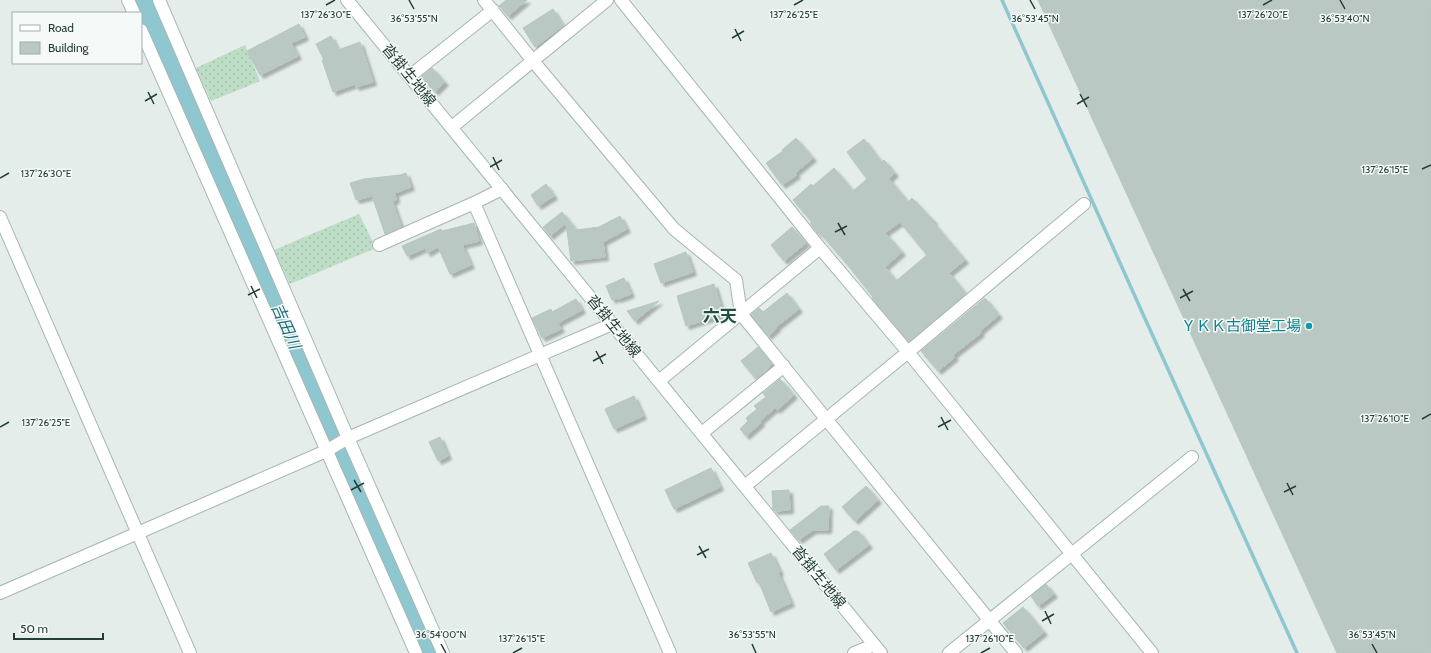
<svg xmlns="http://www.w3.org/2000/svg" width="1431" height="653" font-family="Cabin,'Noto Sans JP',sans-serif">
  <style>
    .garden { fill: url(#garden-dots) }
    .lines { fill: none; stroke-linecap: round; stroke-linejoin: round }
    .stream { stroke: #8ec7d0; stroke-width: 3.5 }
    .river { stroke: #8ec7d0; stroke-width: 21 }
    .building { fill: #b9c8c2; stroke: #b7c7c0; fill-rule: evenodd; filter: url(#shadow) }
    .minor-casing { stroke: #a7b5b0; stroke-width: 14 }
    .secondary-casing { stroke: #a3b8b1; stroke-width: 14 }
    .minor { stroke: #fff; stroke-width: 12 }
    .secondary { stroke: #fff; stroke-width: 12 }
    .ticks { fill: none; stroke: #243e37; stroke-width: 1.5 }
    .culture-dot { fill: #0f9aa8; stroke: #f5f9f7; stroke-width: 1.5 }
    .labels { text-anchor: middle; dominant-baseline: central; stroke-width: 3; stroke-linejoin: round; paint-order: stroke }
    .street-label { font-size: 15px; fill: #243e37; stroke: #f5f9f7 }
    .culture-label { font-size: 15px; fill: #0d838f; stroke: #f5f9f7; text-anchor: end }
    .water-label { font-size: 16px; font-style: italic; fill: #1f6b79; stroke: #f5f9f7 }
    .quarter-label { font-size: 17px; font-weight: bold; fill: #205044; stroke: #f5f9f7 }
    .ticks-label { font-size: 10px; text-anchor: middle; fill: #243e37; stroke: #f5f9f7; stroke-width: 3; stroke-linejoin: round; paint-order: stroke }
  </style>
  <defs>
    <pattern id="garden-dots" width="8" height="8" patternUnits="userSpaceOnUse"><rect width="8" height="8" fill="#beddc6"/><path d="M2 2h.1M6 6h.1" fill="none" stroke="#a3bfab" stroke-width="1.8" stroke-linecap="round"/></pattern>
    <filter id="shadow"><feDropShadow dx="3.5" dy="3.5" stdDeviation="1" flood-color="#0004"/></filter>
  </defs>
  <rect width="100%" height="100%" fill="#e4ede9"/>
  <!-- garden -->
  <path class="garden" d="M245,45L260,81L211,101L196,68Z
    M359,214L376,248L290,284L274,250Z"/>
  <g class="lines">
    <!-- stream -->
    <path class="stream" d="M1002,0L1142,312L1297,653"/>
    <!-- river -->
    <path class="river" d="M144,0L389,558L429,653"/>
  </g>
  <!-- building -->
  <path class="building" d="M506,0H527L508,16L499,6Z
    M1038,0H1431V653H1337Z
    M553,9L563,26L535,47L523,28Z
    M299,24L305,37L291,43L298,56L260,75L247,51Z
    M331,36L338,50L360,42L373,82L356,87L355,84L333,92L322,60H324L316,44Z
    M432,68L445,82L435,92L421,77Z
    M796,138L813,158L795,173L797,175L782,185L766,163L783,151L782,150Z
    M864,139L881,162L884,160L895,173L889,179L908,202L912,198L934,221L933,222L965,260L949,273L966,294L912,339L908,341L872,298L873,297L847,264L819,232L818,233L810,223L812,222L793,200L811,184L813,186L834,168L853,191L867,179L847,152ZM900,222L927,255L896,281L885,267L902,252L885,233Z
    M406,173L411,187L395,193L396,200L392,201L401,227L385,234L372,196L356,200L350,183L364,179L400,175Z
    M546,184L554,196L538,206L531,195Z
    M562,212L576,230L599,227L620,216L627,229L603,242L605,257L571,261L566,223L550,236L543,227Z
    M474,223L479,241L462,245L471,265L450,274L438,247L427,253L425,248L407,256L402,246L441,229L442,231Z
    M792,227L806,243L784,261L771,245Z
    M686,252L693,272L661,283L654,264Z
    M624,278L631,294L618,299L616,298L612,300L606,286Z
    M714,284L723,314L686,326L677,296Z
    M787,293L799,309L776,327L777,328L768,336L751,315L759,308L763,312Z
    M985,298L999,315L980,331L981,333L953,355L955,357L938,371L921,351Z
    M576,299L582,310L558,323L561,329L542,338L532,318L551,309L552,312Z
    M659,301L635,321L627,311Z
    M758,347L772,364L769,366L770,367L756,379L741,361Z
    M780,379L794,395L777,410L775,408L760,421L761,423L746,436L740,429L748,421L746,418L757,409L754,406L766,397L763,393Z
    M634,396L643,416L614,429L605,409Z
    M440,437L448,456L438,461L429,442Z
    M711,468L720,487L674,509L665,490Z
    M866,486L878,500L855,521L842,507Z
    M789,490L790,510L775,511L773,509L772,491Z
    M821,506H829L828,530H813L799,540L790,530Z
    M854,531H858L869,545L836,570L824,554Z
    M771,553L780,572L778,573L791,603L771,612L759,582L757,583L748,563Z
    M1046,584L1054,594L1038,606L1031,596Z
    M1023,607L1044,632L1024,648L1003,623Z"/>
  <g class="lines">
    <defs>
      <path id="minor" d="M128,0L134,13
        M159,0L348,438L443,653
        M484,0L533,61L674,229L736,280L741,314L1016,653
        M621,0L820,248L908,352L1152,653
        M141,30L416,653
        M410,76L493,10
        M452,127L607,0
        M502,189L474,203L670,653
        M0,217L190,653
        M379,245L474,203
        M659,381L820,248
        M702,433L784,366
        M745,486L908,352L1084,204
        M0,593L326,451L348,438L612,324
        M854,653L874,645
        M949,653L1192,457"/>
      <path id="secondary" d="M347,0L881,653"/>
    </defs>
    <!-- minor casing -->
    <use href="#minor" class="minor-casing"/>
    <!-- secondary casing -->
    <use href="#secondary" class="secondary-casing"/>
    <!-- minor -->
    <use href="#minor" class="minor"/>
    <!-- secondary -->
    <use href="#secondary" class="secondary"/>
  </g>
  <!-- ticks -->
  <path class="ticks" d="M409,0L414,9M1030,0L1035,9M1340,0L1345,9M326,5L335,0M794,5L803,0M1263,5L1272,0M735,29L741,41M732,38L744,31M148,92L154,104M1080,94L1087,107M145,101L157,94M1077,104L1089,97M493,157L499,170M490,167L502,160M1422,169L1431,165M0,178L9,173M838,223L845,235M835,232L847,226M251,286L257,298M1183,289L1190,301M248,295L260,289M1180,298L1193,291M596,351L603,364M593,361L606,354M941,417L948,430M1422,419L1431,414M0,427L9,422M938,427L951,420M354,480L361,492M1287,483L1293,495M351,490L364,483M1284,492L1296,486M699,546L706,558M697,555L709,549M1045,611L1051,624M1042,621L1054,614M441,644L446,653M752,644L756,653M1372,644L1377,653M513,653L522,648M981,653L990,648"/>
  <!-- markers -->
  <circle class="culture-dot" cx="1309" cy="326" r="4"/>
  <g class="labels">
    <!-- street labels -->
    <g class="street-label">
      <text transform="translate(409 75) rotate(51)">沓掛生地線</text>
      <text transform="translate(614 326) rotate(51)">沓掛生地線</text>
      <text transform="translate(819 577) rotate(51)">沓掛生地線</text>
    </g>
    <!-- culture labels -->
    <g class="culture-label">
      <text x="1301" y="326">ＹＫＫ古御堂工場</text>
    </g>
    <!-- water labels -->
    <g class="water-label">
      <text transform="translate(286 326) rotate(66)">吉田川</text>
    </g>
    <!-- quarter labels -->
    <g class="quarter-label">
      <text x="720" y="316">六天</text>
    </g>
  </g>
  <g class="ticks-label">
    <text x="326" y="18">137°26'30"E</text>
    <text x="1263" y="18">137°26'20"E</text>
    <text x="794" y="18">137°26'25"E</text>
    <text x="414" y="22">36°53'55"N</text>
    <text x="1035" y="22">36°53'45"N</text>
    <text x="1345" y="22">36°53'40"N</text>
    <text x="1385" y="173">137°26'15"E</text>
    <text x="46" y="177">137°26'30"E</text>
    <text x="1385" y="422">137°26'10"E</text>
    <text x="46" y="426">137°26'25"E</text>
    <text x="441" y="638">36°54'00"N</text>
    <text x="752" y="638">36°53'55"N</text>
    <text x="1372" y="638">36°53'45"N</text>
    <text x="522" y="642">137°26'15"E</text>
    <text x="990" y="642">137°26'10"E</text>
  </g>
  <!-- legend -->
  <rect x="12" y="12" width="130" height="52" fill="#f5f9f7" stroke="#a1aeaa"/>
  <rect x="20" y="25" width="20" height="6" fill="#ffffff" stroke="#a1aeaa"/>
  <text x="48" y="32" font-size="12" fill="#243e37">Road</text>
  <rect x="20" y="42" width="20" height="12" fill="#b9c8c2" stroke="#a1aeaa"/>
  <text x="48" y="52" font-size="12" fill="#243e37">Building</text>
  <!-- scale -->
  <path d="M14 633v6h89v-6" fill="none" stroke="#243e37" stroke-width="2"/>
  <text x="20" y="633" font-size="12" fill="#243e37" stroke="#f5f9f7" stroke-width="3" paint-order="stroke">50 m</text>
</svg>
